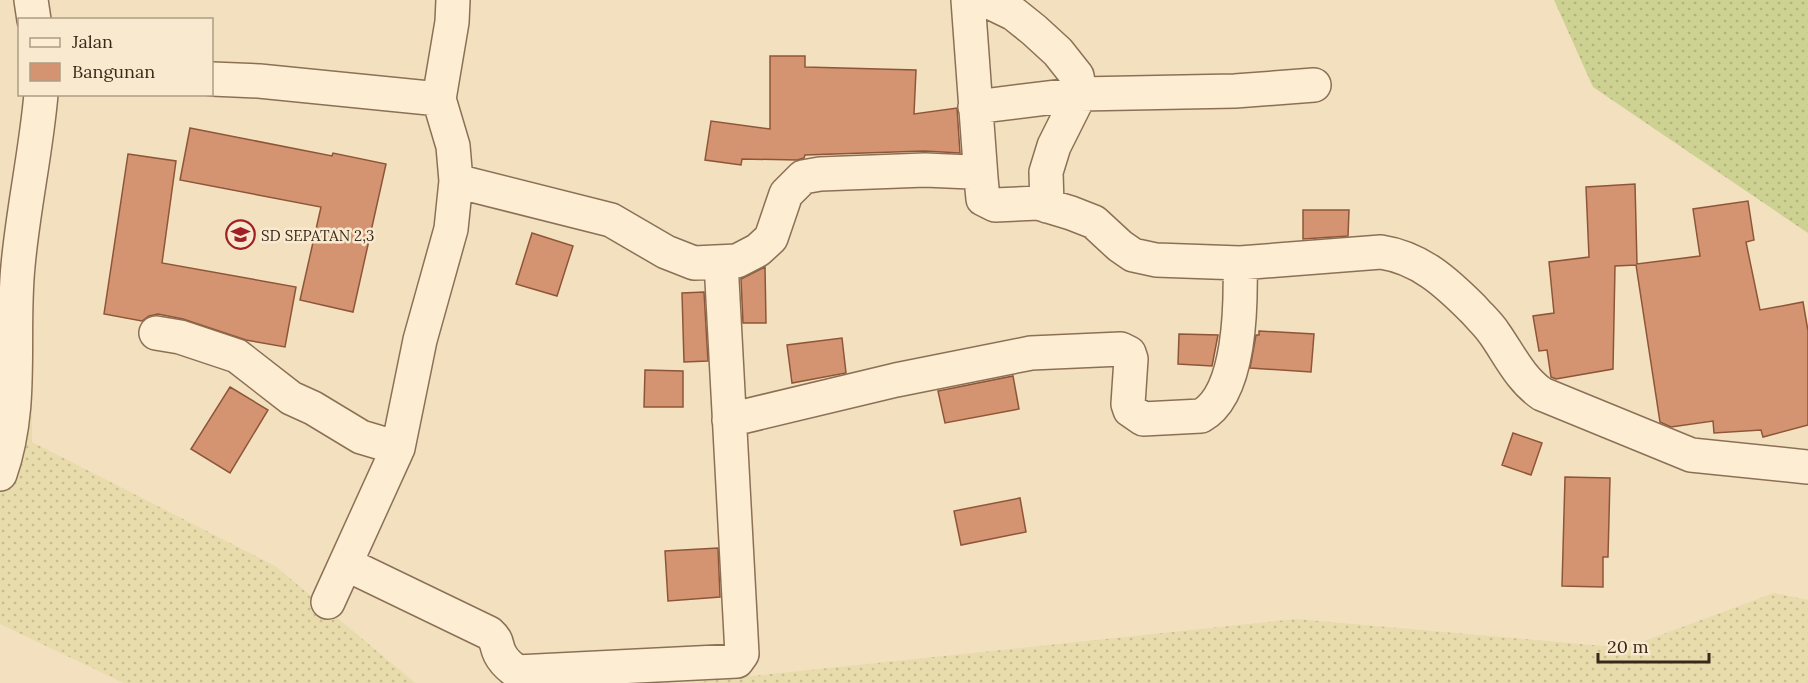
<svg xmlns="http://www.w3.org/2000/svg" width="1808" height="683" font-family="Lora,serif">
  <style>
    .farmland { fill: url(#farmland-dots) }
    .grass { fill: url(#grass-dots) }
    .building { fill: #d49471; stroke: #8e5639; stroke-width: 1.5 }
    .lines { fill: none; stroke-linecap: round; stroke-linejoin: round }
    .street-casing { stroke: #8c7056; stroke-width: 36 }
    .street { stroke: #fcedd3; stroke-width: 33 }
    .labels { text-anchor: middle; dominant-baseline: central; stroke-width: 5; stroke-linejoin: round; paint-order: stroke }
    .poi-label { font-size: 15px; fill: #3a291b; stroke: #f9eacf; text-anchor: start }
  </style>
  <defs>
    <pattern id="farmland-dots" width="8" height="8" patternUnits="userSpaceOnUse" patternTransform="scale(1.5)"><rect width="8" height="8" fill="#e8dbac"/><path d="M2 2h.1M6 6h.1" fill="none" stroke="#c8bc93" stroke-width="1.8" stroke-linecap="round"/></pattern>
    <pattern id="grass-dots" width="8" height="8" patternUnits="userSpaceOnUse" patternTransform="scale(1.5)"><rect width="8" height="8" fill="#cdd192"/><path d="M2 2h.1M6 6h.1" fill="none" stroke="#b1b37d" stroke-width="1.8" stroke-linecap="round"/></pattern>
  </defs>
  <rect width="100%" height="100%" fill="#f2e0bf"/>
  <!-- farmland -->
  <path class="farmland" d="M0,291H31L32,442L275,566L415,683H124L0,624Z
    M1774,593L1808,600V683H686L1296,619L1626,648Z"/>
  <!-- grass -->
  <path class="grass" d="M1554,0H1808V233L1593,87Z"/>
  <!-- building -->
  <path class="building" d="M770,56H805V67L916,70L914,114L957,108L960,153L924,151L805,155L804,158L797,160L742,159L741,165L705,160L711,121L770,129Z
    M190,128L332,156L333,153L386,164L353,312L300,300L321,207L180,180Z
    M128,154L176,161L162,263L296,287L285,347L246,340L183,319L158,314L149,316L142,321L104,314Z
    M1635,184L1637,264L1700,256L1693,209L1748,201L1754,240L1746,242L1760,310L1803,302L1808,331V425L1763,437L1761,430L1714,433L1713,421L1671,427L1660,422L1636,265L1615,266L1613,369L1556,379L1551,377L1547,350L1539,351L1533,316L1554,313L1549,262L1589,257L1586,187Z
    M1303,210H1349L1348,236L1303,239Z
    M532,233L573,246L557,296L516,284Z
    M765,267L766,323H743L741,279Z
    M704,292L708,361L684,362L682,293Z
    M1259,331L1314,334L1311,372L1250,368L1256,335H1259Z
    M1179,334L1218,335L1212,366L1178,364Z
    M842,338L846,373L792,383L787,345Z
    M645,370L683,371V407H644Z
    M1013,376L1019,409L945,423L938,391Z
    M230,387L268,410L230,473L191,449Z
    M1513,433L1542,443L1531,475L1502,465Z
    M1565,477L1610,478L1608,557H1603V587L1562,586Z
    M1020,498L1026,532L961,545L954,511Z
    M718,548L720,597L668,601L665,551Z"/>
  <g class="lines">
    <defs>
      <path id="street" d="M31,0L34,20
        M968,0L981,178
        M985,0L1014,14L1034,30L1058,52L1077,76L1080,94L1054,146L1046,172L1047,206
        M212,79L259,81L439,99
        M975,107L1080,94L1235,91L1314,85
        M456,181L611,220L666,252L694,263L737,261L758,250L771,238L786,194L803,177L820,174L925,170L971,172L981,178L983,199L995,205L1038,203L1071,213L1094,222L1120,246L1133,255L1156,260L1240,263L1381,252C1420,258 1446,282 1473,309C1480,317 1488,324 1494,333C1509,354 1520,379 1542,394L1691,455L1808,467
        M156,333L180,337L237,356L291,398L313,408L361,437L398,448
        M729,420L896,380L1031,353L1121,349L1129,353L1131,359L1128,404L1130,410L1143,419L1201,416C1241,394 1241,304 1240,263
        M0,474C24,406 11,336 18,266C23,209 36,152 41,94
        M346,564L489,633C499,642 495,644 500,654C504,662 510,667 517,672L737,661L742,654L721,262
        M328,602L398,448L420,340L451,229L456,181L453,146L439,99L452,22L453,0"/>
    </defs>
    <!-- street casing -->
    <use href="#street" class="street-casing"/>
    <!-- street -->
    <use href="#street" class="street"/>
  </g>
  <!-- icons -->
  <defs>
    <symbol id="school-ring" viewBox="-11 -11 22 22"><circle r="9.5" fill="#f9eacf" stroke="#a12028" stroke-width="1.5"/><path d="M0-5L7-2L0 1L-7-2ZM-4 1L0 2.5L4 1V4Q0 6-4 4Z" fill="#a12028"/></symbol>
  </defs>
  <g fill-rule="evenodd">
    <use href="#school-ring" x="224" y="218" width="33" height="33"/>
  </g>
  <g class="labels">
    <!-- poi labels -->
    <g class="poi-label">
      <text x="261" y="235">SD SEPATAN 2,3</text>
    </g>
  </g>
  <!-- legend -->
  <rect x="18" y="18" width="195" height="78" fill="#f9eacf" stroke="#ad9d87" stroke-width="1.5"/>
  <rect x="30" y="38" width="30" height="9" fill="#fcedd3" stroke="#ad9d87" stroke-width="1.5"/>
  <text x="72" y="48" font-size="18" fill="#3a291b">Jalan</text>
  <rect x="30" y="63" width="30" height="18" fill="#d49471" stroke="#ad9d87" stroke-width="1.5"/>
  <text x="72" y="78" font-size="18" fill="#3a291b">Bangunan</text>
  <!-- scale -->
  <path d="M1598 653v9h111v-9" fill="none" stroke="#3a291b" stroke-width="3"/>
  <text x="1607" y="653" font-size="18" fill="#3a291b" stroke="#f9eacf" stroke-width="4.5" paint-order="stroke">20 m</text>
</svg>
